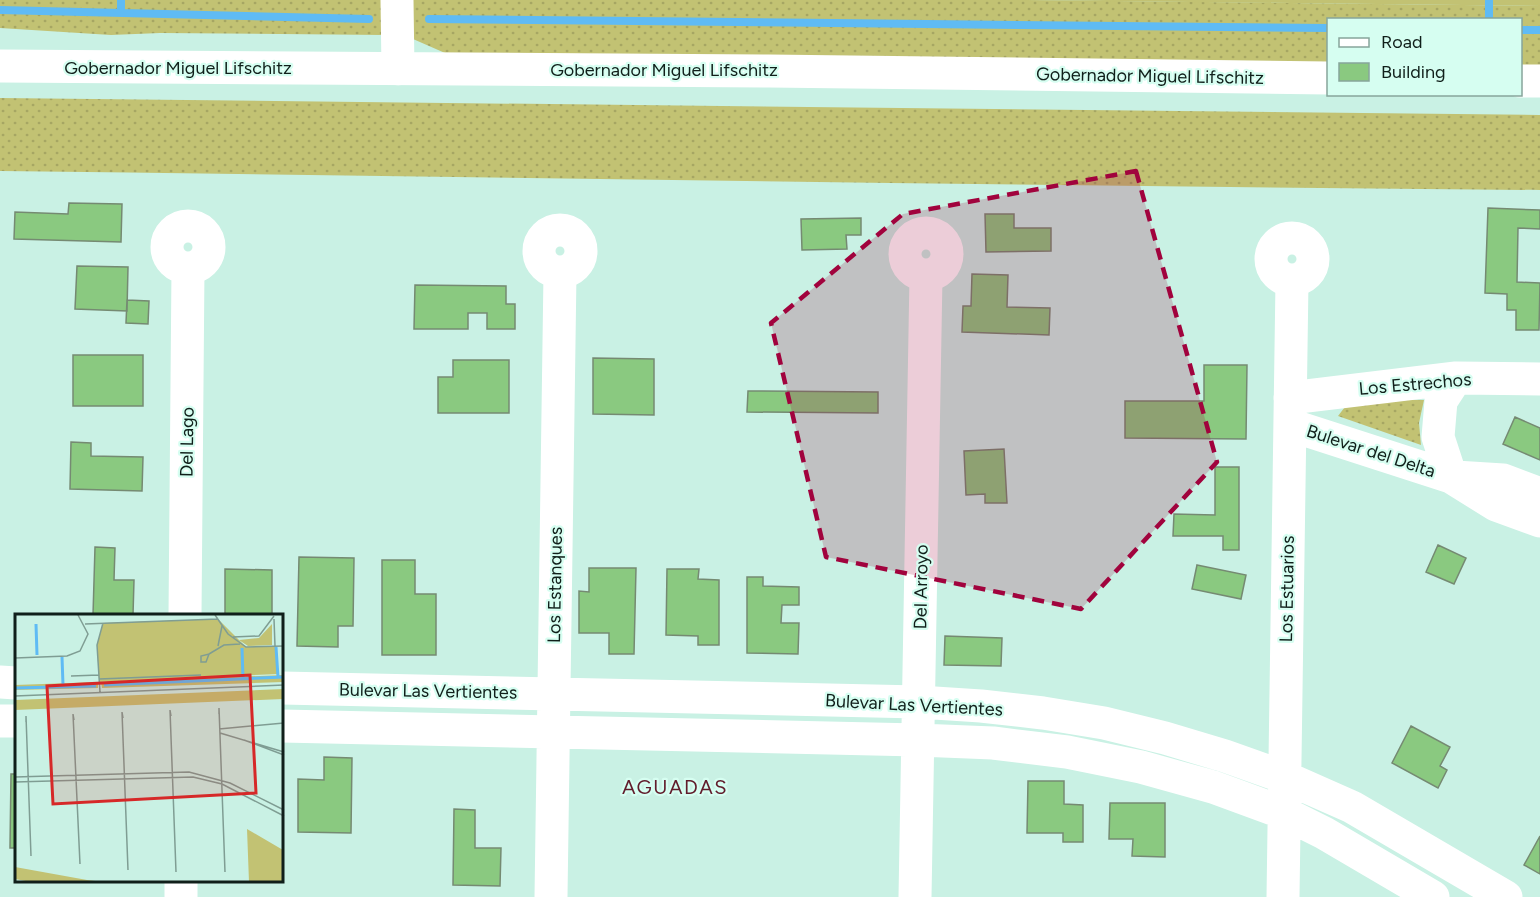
<svg xmlns="http://www.w3.org/2000/svg" width="1540" height="897" font-family="Figtree,sans-serif">
  <style>
    .grass { fill: url(#grass-dots) }
    .pitch { fill: #c2c273 }
    .lines { fill: none; stroke-linecap: round; stroke-linejoin: round }
    .stream { stroke: #5fbbf4; stroke-width: 8 }
    .building { fill: #8ac980; stroke: #758a72; stroke-width: 1.5 }
    .minor { stroke: #fff; stroke-width: 33 }
    .marked { fill: #a1033d; fill-opacity: 0.2; stroke: #a1033d; stroke-width: 4.5; stroke-dasharray: 12 8; stroke-linejoin: round }
    .labels { text-anchor: middle; dominant-baseline: central; stroke-width: 4.5; stroke-linejoin: round; paint-order: stroke }
    .street-label { font-size: 18px; fill: #101f1a; stroke: #d6fef1 }
    .neighbourhood-label { font-size: 20px; letter-spacing: 1.5px; fill: #611c2b; stroke: #d6fef1 }
    .inset-river { fill: none; stroke: #5fbbf4; stroke-width: 3 }
    .inset-road { fill: none; stroke: #7f9d93; stroke-width: 1.5 }
    .view { fill: #d62828; fill-opacity: 0.15; stroke: #d62828; stroke-width: 3 }
    .inset-edge { fill: none; stroke: #101f1a; stroke-width: 3 }
  </style>
  <defs>
    <pattern id="grass-dots" width="8" height="8" patternUnits="userSpaceOnUse" patternTransform="scale(1.5)"><rect width="8" height="8" fill="#c2c273"/><path d="M2 2h.1M6 6h.1" fill="none" stroke="#a6a663" stroke-width="1.8" stroke-linecap="round"/></pattern>
  </defs>
  <rect width="100%" height="100%" fill="#c9f1e4"/>
  <!-- grass -->
  <path class="grass" d="M0,0H385L383,35L160,33L111,35L0,28Z
    M413,0H1028L1540,6V65H1521L1520,20H1328V63L445,53L413,39Z
    M0,98L1540,115V190C1027,186 513,177 0,171Z
    M1351,399L1424,400L1419,423L1421,445L1338,416Z"/>
  <!-- pitch -->
  <path class="pitch" d="M1024,0H1540V6Z"/>
  <g class="lines">
    <!-- stream -->
    <path class="stream" d="M0,10L369,19
      M121,12V0
      M429,19L1328,28
      M1489,20V0
      M1520,30H1540"/>
  </g>
  <!-- building -->
  <path class="building" d="M69,203L122,204L121,242L14,239L15,212L68,214Z
    M1488,208L1540,210V229L1518,228L1517,282L1540,283L1539,330H1516V310H1507V294L1485,293Z
    M985,214H1014V228H1051V251L986,252Z
    M861,218V235H846L847,249L802,250L801,219Z
    M77,266L128,267L127,311L75,309Z
    M972,274L1008,275L1007,307L1050,308L1049,335L962,332L963,306H971Z
    M415,285L506,286V304H515V329H487V313H468V329H414Z
    M127,300L149,301L148,324L126,323Z
    M73,355H143V406H73Z
    M593,358L654,359V415L593,414Z
    M453,360H509V413H438V377H453Z
    M1204,365H1247L1246,439L1125,438V401H1204Z
    M748,391L878,392V413L747,412Z
    M1515,417L1540,428V460L1503,444Z
    M71,442L91,443V456L143,457L142,491L70,489Z
    M1004,449L1007,503H985V494L966,495L964,451Z
    M1215,467H1239V550H1223V536H1173L1174,514L1215,515Z
    M1438,545L1466,558L1454,584L1426,572Z
    M95,547L115,548L114,580H134L133,615H93Z
    M299,557L354,558L353,626H338V647L297,646Z
    M382,560H415V594H436V655H382Z
    M1197,565L1246,575L1241,599L1192,589Z
    M589,568H636L634,654H609V633H579V591L589,592Z
    M225,569L272,570V615H225Z
    M667,569H699L698,579L719,580V645H698V636L666,635Z
    M747,577H763V586L799,587V605H782L781,623H799L798,654L747,653Z
    M945,636L1002,638L1001,666L944,665Z
    M1411,726L1450,747L1440,766L1447,770L1438,788L1392,763Z
    M324,757L352,758L351,833L298,832V779L324,780Z
    M11,774H16V848H10Z
    M1028,781H1064V804L1083,805V842H1063V833H1027Z
    M1110,803H1165V857L1132,856L1133,839H1109Z
    M454,809L475,810V848H501L500,886L453,885Z
    M1540,836V874L1524,865Z"/>
  <g class="lines">
    <!-- minor -->
    <path class="minor" d="M397,0L398,69
      M0,66L769,71L1328,78
      M1520,81H1540
      M167 247a21 21 0 1 1 42 0a21 21 0 1 1-42 0Z
      M539 251a21 21 0 1 1 42 0a21 21 0 1 1-42 0Z
      M905 254a21 21 0 1 1 42 0a21 21 0 1 1-42 0Z
      M1271 259a21 21 0 1 1 42 0a21 21 0 1 1-42 0Z
      M1290,398L1456,378L1540,379
      M1290,425L1451,477L1496,505L1540,521
      M1451,477L1438,437L1441,401L1456,378
      M1455,477L1503,480L1540,494
      M185,615L188,268
      M0,682L16,683
      M282,688L919,702L981,706L1043,713L1104,723L1165,738L1225,756L1284,777L1352,807L1506,897
      M0,721H16
      M282,726L918,740L993,743L1067,752L1141,767L1213,787L1284,813L1324,833L1433,897
      M181,897V880
      M551,897L560,273
      M915,897L926,276
      M1283,897L1292,281"/>
  </g>
  <!-- marked area -->
  <path class="marked" d="M1136,171L1217,462L1081,609L826,557L771,323L903,214Z"/>
  <g class="labels">
    <!-- street labels -->
    <g class="street-label">
      <text x="178" y="68">Gobernador Miguel Lifschitz</text>
      <text x="664" y="70">Gobernador Miguel Lifschitz</text>
      <text transform="translate(1150 76) rotate(1)">Gobernador Miguel Lifschitz</text>
      <text transform="translate(1415 384) rotate(-5)">Los Estrechos</text>
      <text transform="translate(187 442) rotate(-89)">Del Lago</text>
      <text transform="translate(1371 451) rotate(18)">Bulevar del Delta</text>
      <text transform="translate(555 585) rotate(-89)">Los Estanques</text>
      <text transform="translate(921 587) rotate(-89)">Del Arroyo</text>
      <text transform="translate(1287 589) rotate(-89)">Los Estuarios</text>
      <text transform="translate(428 691) rotate(1)">Bulevar Las Vertientes</text>
      <text transform="translate(914 705) rotate(3)">Bulevar Las Vertientes</text>
    </g>
    <!-- neighbourhood labels -->
    <g class="neighbourhood-label">
      <text x="675" y="787">AGUADAS</text>
    </g>
  </g>
  <!-- overview -->
  <g transform="translate(15 614)">
    <rect width="268" height="268" fill="#c9f1e4"/>
    <path d="M257,10V31L233,32L224,26L244,24ZM269,61L268,68L87,74L86,68ZM83,68V74L0,76V71ZM269,75L268,85L0,96V86ZM0,253L72,266L88,268H16L0,265Z" fill="#c2c273"/>
    <path d="M203,5L231,33L260,32L263,60L84,68L82,31L88,9ZM232,215L268,236V268H234Z" fill="#c2c273"/>
    <path class="inset-river" d="M21,10L22,41M261,33L263,63M227,34L228,65M47,43L48,71M89,71L269,63M0,74L81,72"/>
    <path class="inset-road" d="M200,1L213,20L231,33L269,32M259,5L260,32M70,10L203,5M218,23L244,22L259,2M203,32L207,12M194,40L209,31L225,30M194,40L191,48H186V42ZM0,44L52,42L65,37L73,20L63,1M56,62L84,61M84,65L186,61M85,78L82,31L88,9M0,82L269,71M204,100V94L210,258M156,102L155,96L161,258M108,104L107,98L113,256M59,106L58,100L65,250M11,108V102L16,242M204,115L269,109M205,119L269,138M229,126L269,141M0,163L174,158L215,169L269,196M0,168L178,163L207,170L269,202"/>
    <path class="view" d="M235,61L241,179L38,190L32,72Z"/>
    <rect width="268" height="268" class="inset-edge"/>
  </g>
  <!-- legend -->
  <rect x="1327" y="18" width="195" height="78" fill="#d6fef1" stroke="#87a59b" stroke-width="1.5"/>
  <rect x="1339" y="38" width="30" height="9" fill="#ffffff" stroke="#87a59b" stroke-width="1.5"/>
  <text x="1381" y="48" font-size="18" fill="#101f1a">Road</text>
  <rect x="1339" y="63" width="30" height="18" fill="#8ac980" stroke="#87a59b" stroke-width="1.5"/>
  <text x="1381" y="78" font-size="18" fill="#101f1a">Building</text>
</svg>
